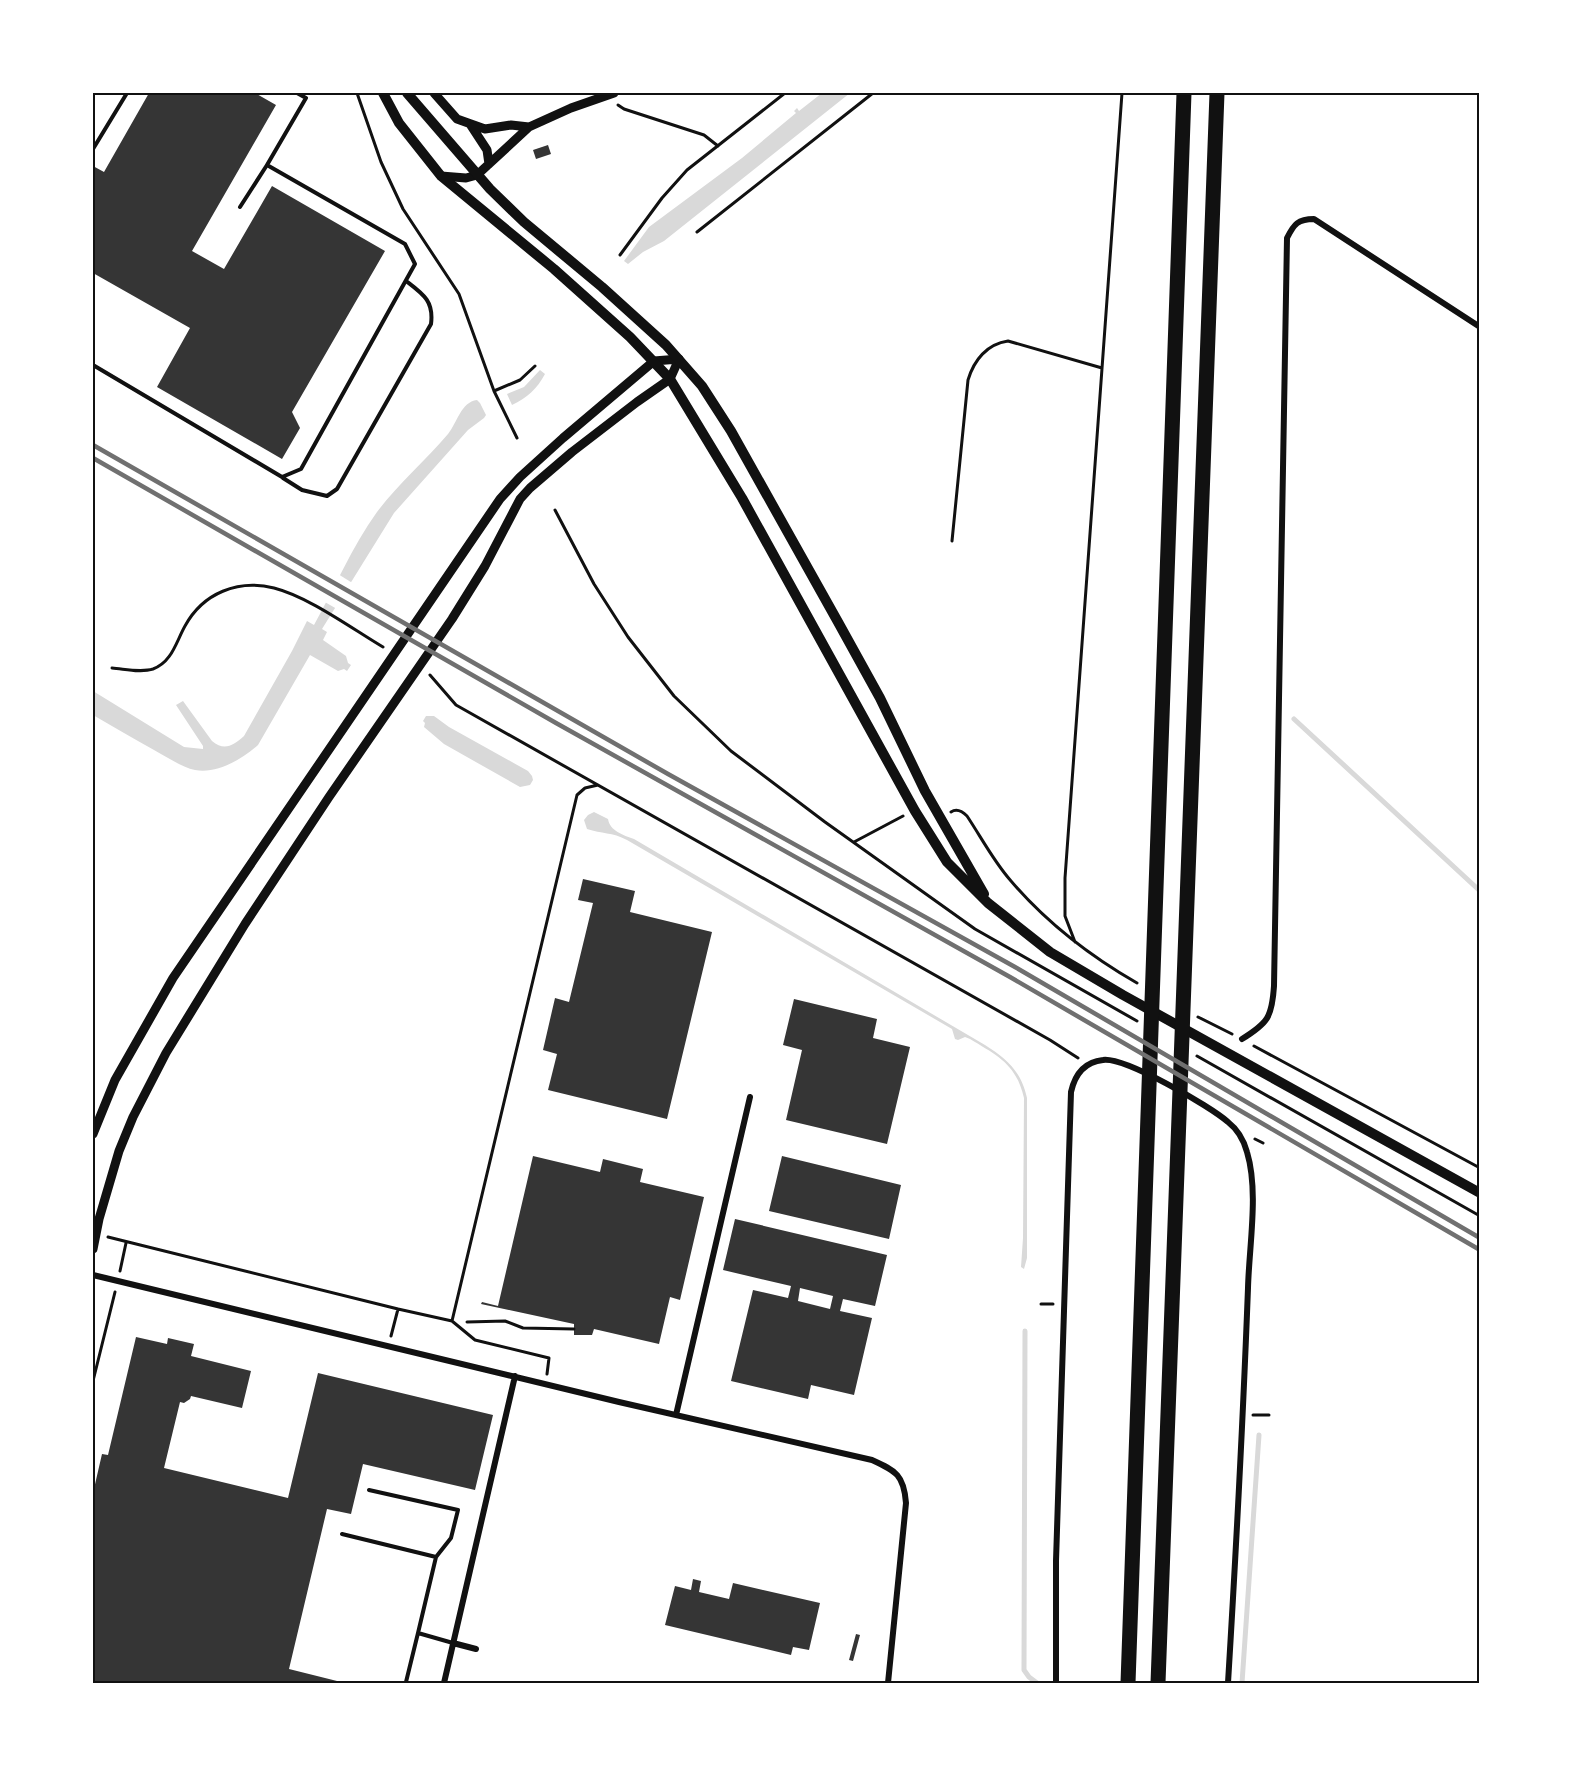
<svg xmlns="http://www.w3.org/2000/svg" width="1573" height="1776" font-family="Cabin,sans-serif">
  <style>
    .water { fill: #d9d9d9 }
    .pier { fill: #fff }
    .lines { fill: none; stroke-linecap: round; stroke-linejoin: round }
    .stream { stroke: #d9d9d9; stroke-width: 5 }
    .building { fill: #353535; fill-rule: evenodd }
    .path { stroke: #111; stroke-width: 3 }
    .service { stroke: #111; stroke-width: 4 }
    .minor { stroke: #111; stroke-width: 6 }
    .tertiary { stroke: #111; stroke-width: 9 }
    .secondary { stroke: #111; stroke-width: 10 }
    .motorway { stroke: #111; stroke-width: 15 }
    .rail { stroke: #707070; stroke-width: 4.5 }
    .neatline { fill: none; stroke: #111; stroke-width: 2 }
  </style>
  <rect width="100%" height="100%" fill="#fff"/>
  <!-- water -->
  <path class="water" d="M822,93H850L664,241L643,252L628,264L624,261L649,227L742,158L796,113L794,111L797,108L799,111Z
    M540,370L545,374C537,389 527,398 512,405L507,394L524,387Z
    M477,400L480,403L486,415L484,418L468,430L394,513L322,629L327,632L323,640L346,656L348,663L351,665L347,671L344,669L338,671L310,655L258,745C242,759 218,774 195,770C181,767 167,757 154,750C133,738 113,727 93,715V691L184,747L203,749V746L176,705L183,701L212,741C224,751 233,746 244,736L292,651L307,621L314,625C335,587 352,547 377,512C398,484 425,461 448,434C457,423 461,402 477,400Z
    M426,716H434L449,727L528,771L532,776L533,780L530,785L520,787L444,744L424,727L425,723L423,721Z
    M594,812L608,819C610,831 623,835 634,839L985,1045C1007,1059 1021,1071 1027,1098V1258L1024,1269L1021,1267L1023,1238L1024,1098C1016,1064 998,1056 970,1039L965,1037L958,1040L955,1039L952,1029L627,840C612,832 602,834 587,829L584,820L588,815Z"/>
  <!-- pier -->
  <path class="pier" d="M338,574L354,584L337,609L323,601Z"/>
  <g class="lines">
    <!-- stream -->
    <path class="stream" d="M1294,719L1480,891
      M1025,1331L1024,1670L1029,1677L1037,1683
      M1242,1683L1259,1435"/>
  </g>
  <!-- building -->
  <path class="building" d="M149,93H255L276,105L192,251L224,269L272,186L385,251L292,412L300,428L282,459L157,387L190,328L93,273V166L104,172Z
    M548,145L551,154L536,159L533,150Z
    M583,879L635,891L630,912L712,932L667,1119L548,1090L557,1054L543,1050L555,998L569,1002L593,903L578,900Z
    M794,999L877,1019L873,1038L910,1047L887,1144L786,1120L802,1050L783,1045Z
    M533,1156L600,1172L603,1159L643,1169L640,1182L704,1197L680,1300L670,1297L659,1344L594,1329L592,1335H574V1324L481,1304L482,1302L498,1306Z
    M782,1156L901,1185L889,1239L769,1211Z
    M735,1219L887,1255L875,1306L843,1299L840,1311L872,1318L854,1395L811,1385L808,1399L731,1381L753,1290L788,1298L791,1286L723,1270ZM800,1288L833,1296L830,1309L798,1301Z
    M136,1337L167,1344L168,1338L194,1344L191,1356L251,1371L242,1408L191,1396L190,1399L184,1403L180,1402L164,1468L288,1498L318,1373L493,1415L475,1490L363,1464L351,1514L327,1509L289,1669L345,1683H93V1493L102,1454L108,1455Z
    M693,1579L701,1581L699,1592L729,1599L733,1583L820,1603L809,1650L793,1647L791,1655L665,1625L675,1586L691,1590Z
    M856,1634L860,1635L853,1661L849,1660Z"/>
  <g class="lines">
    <!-- path -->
    <path class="path" d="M357,93L381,162L403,209L459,294L494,391L517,438
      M618,105L624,109L704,135L718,146
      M697,232L873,93
      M620,255L662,198L687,170L785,93
      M494,391L520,380L535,366
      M555,510L594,584L628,637L674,696L731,751L825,822L975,929L1137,1021
      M952,541L968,380C974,360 987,344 1008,341L1102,368
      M112,668C125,669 141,673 153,669C172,662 176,642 185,626C203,593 238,579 274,588C309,597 351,628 383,647
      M430,675L456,705L1050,1040L1078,1058
      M951,812C957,808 962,811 967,816C981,837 994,862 1011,881C1047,923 1090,956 1137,983
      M854,842L903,816
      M1075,942L1065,916V878L1122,93
      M1198,1017L1232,1034
      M1254,1046L1480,1168
      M1197,1056L1480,1216
      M1255,1139L1263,1143
      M108,1237L398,1309L391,1336
      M120,1271L126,1243
      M1041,1304H1053
      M398,1309L452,1321L475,1340L549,1358L547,1374
      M452,1321L577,795L585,788L598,785
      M467,1322L505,1321L523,1328L574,1329
      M93,1381L115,1292
      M1253,1415H1269"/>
    <!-- service -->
    <path class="service" d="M93,149L127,93
      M240,207L267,165
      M93,365L282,477L301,469L415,264L405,244L267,165L306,98L297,93
      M283,478L302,490L327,496L337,489L431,324C434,301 423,294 406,281
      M369,1490L458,1510L451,1538L436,1557
      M342,1534L436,1557L418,1633L453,1643
      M406,1682L418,1633"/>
    <!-- minor -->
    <path class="minor" d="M1242,1039C1268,1023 1272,1017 1274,986L1287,238C1294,224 1298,219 1314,219L1480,327
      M93,1275L619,1402L872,1460C896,1471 904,1475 906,1503L888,1683
      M676,1415L750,1097
      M453,1643L476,1649
      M444,1683L515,1376
      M1056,1683V1561L1071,1092C1075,1074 1084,1062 1103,1060C1125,1057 1210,1106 1228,1122C1237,1129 1244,1141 1247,1152C1259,1192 1249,1246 1248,1288C1243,1420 1236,1551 1228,1683"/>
    <!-- tertiary -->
    <path class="tertiary" d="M434,93L457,119L485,129L511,125L529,127
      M470,124L487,150L489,164
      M441,176L466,178L477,175L529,127L571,108L614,93
      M93,1134L115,1080L173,978L500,499L520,477L563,438L654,361L679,359L670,379L637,402L572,452L530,488L520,499L485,566L452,619L329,797L245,924L166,1053L133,1117L119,1151L99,1219L93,1249"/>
    <!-- secondary -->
    <path class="secondary" d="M383,93L399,123L441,176L554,269L630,337L670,379L742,498L915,811L947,862L988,903L1050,952L1123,995L1480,1193
      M407,93L490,189L524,222L602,287L666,345L702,386L731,431L838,622L880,698L925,791L984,894"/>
    <!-- motorway -->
    <path class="motorway" d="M1128,1683L1184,93
      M1158,1683L1217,93"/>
    <!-- rail -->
    <path class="rail" d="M93,445L668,774L1015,967L1480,1238
      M93,458L556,723L1010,977L1480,1250"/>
  </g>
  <!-- border -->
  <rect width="1573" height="1776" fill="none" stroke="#ffffff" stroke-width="189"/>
  <rect x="94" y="94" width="1384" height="1588" class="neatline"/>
</svg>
